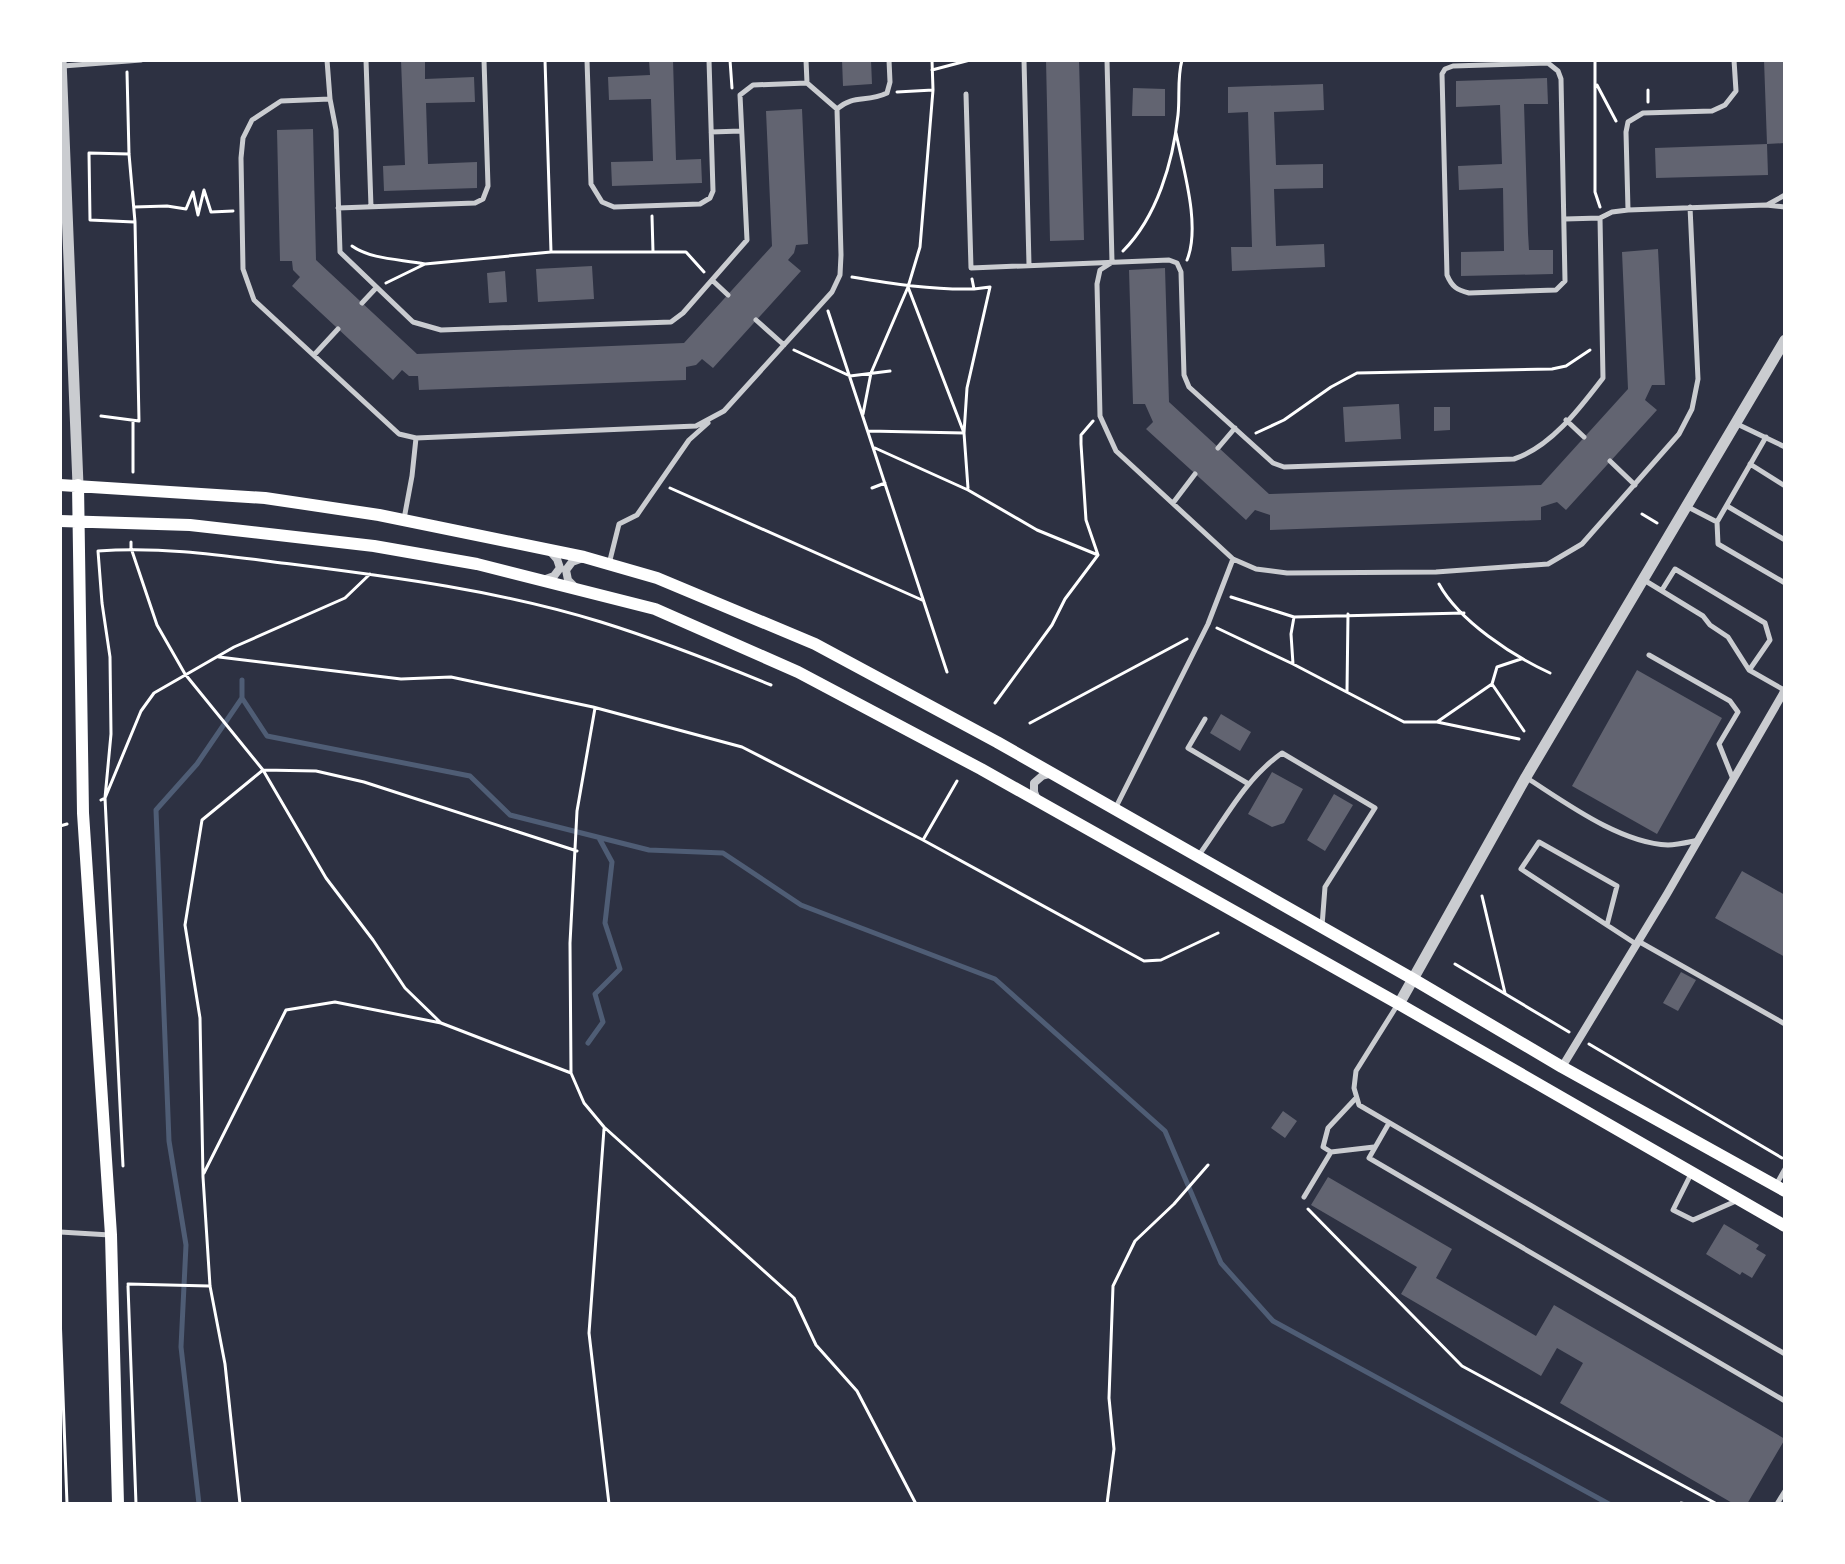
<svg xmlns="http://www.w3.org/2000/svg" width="1845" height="1564" font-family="Raleway,sans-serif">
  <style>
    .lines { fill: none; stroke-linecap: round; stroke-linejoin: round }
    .stream { stroke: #4f5d75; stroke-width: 5 }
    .building { fill: #626471 }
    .path { stroke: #fff; stroke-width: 3 }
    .service { stroke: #caccd0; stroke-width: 5 }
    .minor { stroke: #caccd0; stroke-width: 8 }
    .tertiary { stroke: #caccd0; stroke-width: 11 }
    .secondary { stroke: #fff; stroke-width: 12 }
  </style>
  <rect width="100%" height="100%" fill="#2d3142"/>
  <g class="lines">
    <!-- stream -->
    <path class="stream" d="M242,698L267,736L470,776L510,815L649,850L723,853L801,905L995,979L1165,1131L1221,1263L1273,1321L1609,1504
      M242,698V680
      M588,1043L603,1022L595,994L620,969L605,923L612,862L599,838
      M199,1504L181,1347L186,1245L169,1141L156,810L197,764L242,698"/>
  </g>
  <!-- building -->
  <path class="building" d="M401,60H425V79L474,77L475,102L426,103L428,164L477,162V188L384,191L383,166L405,165Z
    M649,60H673L676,160L701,159L702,183L612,186L611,162L653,161L651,99L609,100L608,77L650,75Z
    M842,60H871L872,84L843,86Z
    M1046,60H1079L1084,240L1050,241Z
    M1764,60H1785V143L1767,144L1768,175L1656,178L1655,148L1767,144Z
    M1547,78L1548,104H1524L1528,233L1529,250H1553V274L1461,276V252L1504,251L1503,188L1459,190L1458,166L1502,164L1500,105L1456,107V81Z
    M1323,84L1324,110L1274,112L1276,165L1323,164V188L1274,189L1276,246L1324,244L1325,267L1232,271L1231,247H1252L1248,112L1228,113V87Z
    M1133,88L1165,89V116H1132Z
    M802,109L808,244L796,245L794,253L788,260L801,271L713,368L702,359L696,365L686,367V380L419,390L418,376H409L402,370L393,380L292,286L300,277L293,270L292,261H280L277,130L313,129L316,260L417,354L684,343L772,246L766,111Z
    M1658,249L1665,385H1652L1645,400L1657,410L1566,510L1557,502L1541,507V520L1270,530V515L1255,510L1246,520L1146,429L1153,422L1145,404H1133L1129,270L1165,268L1169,402L1269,494L1541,485L1628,389L1622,252Z
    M592,266L594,299L538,302L536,269Z
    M505,271L507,302L489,303L487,273Z
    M1399,404L1401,439L1345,442L1343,407Z
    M1434,407H1450V430L1434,431Z
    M1637,670L1722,718L1657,834L1572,786Z
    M1221,714L1251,732L1240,751L1210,733Z
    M1272,772L1303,789L1284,823L1272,827L1248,814Z
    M1334,794L1353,805L1325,851L1307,840Z
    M1742,871L1785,895V957L1715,918Z
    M1681,972L1696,980L1678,1011L1663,1003Z
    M1283,1111L1297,1121L1285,1138L1271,1128Z
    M1328,1177L1452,1249L1436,1278L1536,1336L1554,1305L1785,1439L1747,1504H1734L1560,1403L1583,1363L1557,1348L1541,1376L1401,1294L1417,1267L1311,1205Z
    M1724,1224L1759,1245L1756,1249L1766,1255L1752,1278L1742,1272L1740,1275L1706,1254Z"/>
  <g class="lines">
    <!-- path -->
    <path class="path" d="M545,60L551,252
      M730,60L732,88
      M1595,60V192L1600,207
      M932,70L970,60
      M1597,85L1616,121
      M1648,90V102
      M897,92L933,90
      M1176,133C1183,168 1201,226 1187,260
      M129,154L89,153L90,220L134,222
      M134,207L167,206L186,209L193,192L198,215L204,190L211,212L233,211
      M652,216L653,252
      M352,246C372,260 401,259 425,264
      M1123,251C1157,217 1173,162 1178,115C1180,97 1177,78 1182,60
      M852,277C893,284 932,290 974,289L972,279
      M386,283L425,264L551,252H686L704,272
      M908,287L964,433L968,488
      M828,311L947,672
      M794,350L850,376L890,371
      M863,414L871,373L908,287L920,247L933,90L932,60
      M101,416L139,421L135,222L129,154L127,72
      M133,421V472
      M1093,421L1081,435V444L1086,520L1098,555
      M868,431L964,433L967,388L990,287L974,289
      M1256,433L1284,420L1331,387L1357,373L1552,369L1566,366L1590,350
      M875,448L968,490L1037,530L1098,555
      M670,488L922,600
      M872,488L885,483
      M1642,514L1657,523
      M131,542V548L157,625L185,674L263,770L326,878L373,940L405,988L441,1023L571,1073
      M1439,584C1459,621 1513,656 1550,673
      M1231,597L1294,617L1464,613
      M1217,628L1293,664L1404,722H1437L1492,684L1497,667L1521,659
      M219,657L401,679L451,677L593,707L742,747L923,840L1144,961L1161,960L1218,933
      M1293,664L1291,634L1294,617
      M1492,684L1524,731
      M1347,691L1348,614
      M995,703L1052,625L1065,599L1098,555
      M595,708L577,811L570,943L571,1073L584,1103L604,1127L794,1298L816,1345L857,1391L916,1504
      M1437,722L1519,739
      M1030,723L1187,639
      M101,800L105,798L141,711L154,693L234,647L345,598L370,574
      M60,826L67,824
      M923,840L957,781
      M1482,896L1505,993
      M1455,964L1569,1032
      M1589,1044L1782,1158
      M604,1129L589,1333L609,1504
      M123,1166L105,798L111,734L110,657L102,603L98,551C163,546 227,556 291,564C394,577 501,591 601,622C659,640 715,662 771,685
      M204,1173L286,1010L335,1002L441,1023
      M1308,1209L1462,1366L1717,1504
      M128,1284L209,1286
      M128,1286L136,1504
      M60,1315L67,1504
      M1681,1503L1686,1504
      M240,1504L225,1364L210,1286L203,1177L200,1018L185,925L202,820L263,770L316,771L364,782L577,851
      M1107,1504L1114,1449L1109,1398L1113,1286L1135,1241L1174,1204L1208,1165"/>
    <!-- service -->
    <path class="service" d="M327,60L330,99L336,130L340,252L413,322L441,330L671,322L683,313L747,240L740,95L753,85L807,83L837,109
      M366,60L371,207
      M587,60L591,184L602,202L614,207L700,204L710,198L713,191L709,60
      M806,60L807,83
      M1024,60L1029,265
      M1107,60L1112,262
      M1548,63L1558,71L1561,79L1565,281L1556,290L1469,293C1457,290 1452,287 1447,275L1442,74L1445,69L1453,66Z
      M63,66L141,60
      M966,94L971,268L1169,260L1177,263L1181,272L1184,375L1189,387L1273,463L1284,467L1514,459C1551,447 1580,408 1603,378L1600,218L1612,212L1628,210L1766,205L1785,207
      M330,99L281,101L252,120L243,138L241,158L243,269L254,300L399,434L416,438L696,426L724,411L832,292L840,275L841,255L837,109C854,94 866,103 887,93L890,82L889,60
      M711,132L741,131
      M1767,205L1785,195
      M338,208L475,203L483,199L488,186L484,60
      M1628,210L1626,132L1628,122L1643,113L1712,111L1725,105L1736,91L1734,60
      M1565,219L1600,218
      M1111,263L1100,270L1097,284L1100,416L1116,451L1233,559L1256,569L1287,573L1436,572L1548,564L1582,544L1679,434L1692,409L1698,379L1690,207
      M712,280L728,295
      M362,303L376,288
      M756,320L784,345
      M314,355L338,329
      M1566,420L1584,437
      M1735,423L1785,447
      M1218,448L1235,428
      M1610,461L1635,485
      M1750,464L1785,486
      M1173,503L1195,474
      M1727,506L1785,540
      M1688,507L1717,522L1766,437
      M404,519L412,476L416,438
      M1717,522L1718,544L1785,583
      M609,564L619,524L637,515L689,440L708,423
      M1644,580L1703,616L1710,625L1728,637L1749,670L1784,690
      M1662,590L1675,569L1765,623L1770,640L1750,669
      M1649,655L1730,701L1738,712L1719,744L1733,779
      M1205,719L1188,748L1247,783
      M1527,778C1566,803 1620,843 1668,845C1677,845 1689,842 1699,840
      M1116,807L1208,624L1233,559
      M1199,855C1226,818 1244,780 1282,753L1375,808L1325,887L1322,926
      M1607,925L1617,886L1539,842L1521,869L1636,944
      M1638,941L1785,1024
      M1398,1004L1356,1071L1354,1088L1359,1105L1785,1354
      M1356,1098L1328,1128L1323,1147L1331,1152L1374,1147
      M1389,1123L1369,1158L1785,1401
      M1691,1174L1673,1210L1693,1220L1736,1201
      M1776,1185L1785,1169
      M1304,1197L1331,1152
      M60,1232L110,1235
      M1777,1504L1785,1491"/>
    <!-- minor -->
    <path class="minor" d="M543,580L554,576L560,568L557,559L550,551
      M575,587L568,580L566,570L572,562L583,558
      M1038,802L1034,792V783L1042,776L1053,773
      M1562,1067L1667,894L1785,690"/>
    <!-- tertiary -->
    <path class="tertiary" d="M61,60L78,485
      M1399,1004L1526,777L1785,340"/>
    <!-- secondary -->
    <path class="secondary" d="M60,485L265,498L379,515L584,557L657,578L815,644L997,742L1413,979L1562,1067L1785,1191
      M78,485L83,813L111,1235L118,1504
      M60,521L190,525L374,546L477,564L655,609L798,672L981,769L1399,1004L1785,1226"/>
  </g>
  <!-- border -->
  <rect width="1845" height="1564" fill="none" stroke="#ffffff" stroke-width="124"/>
</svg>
